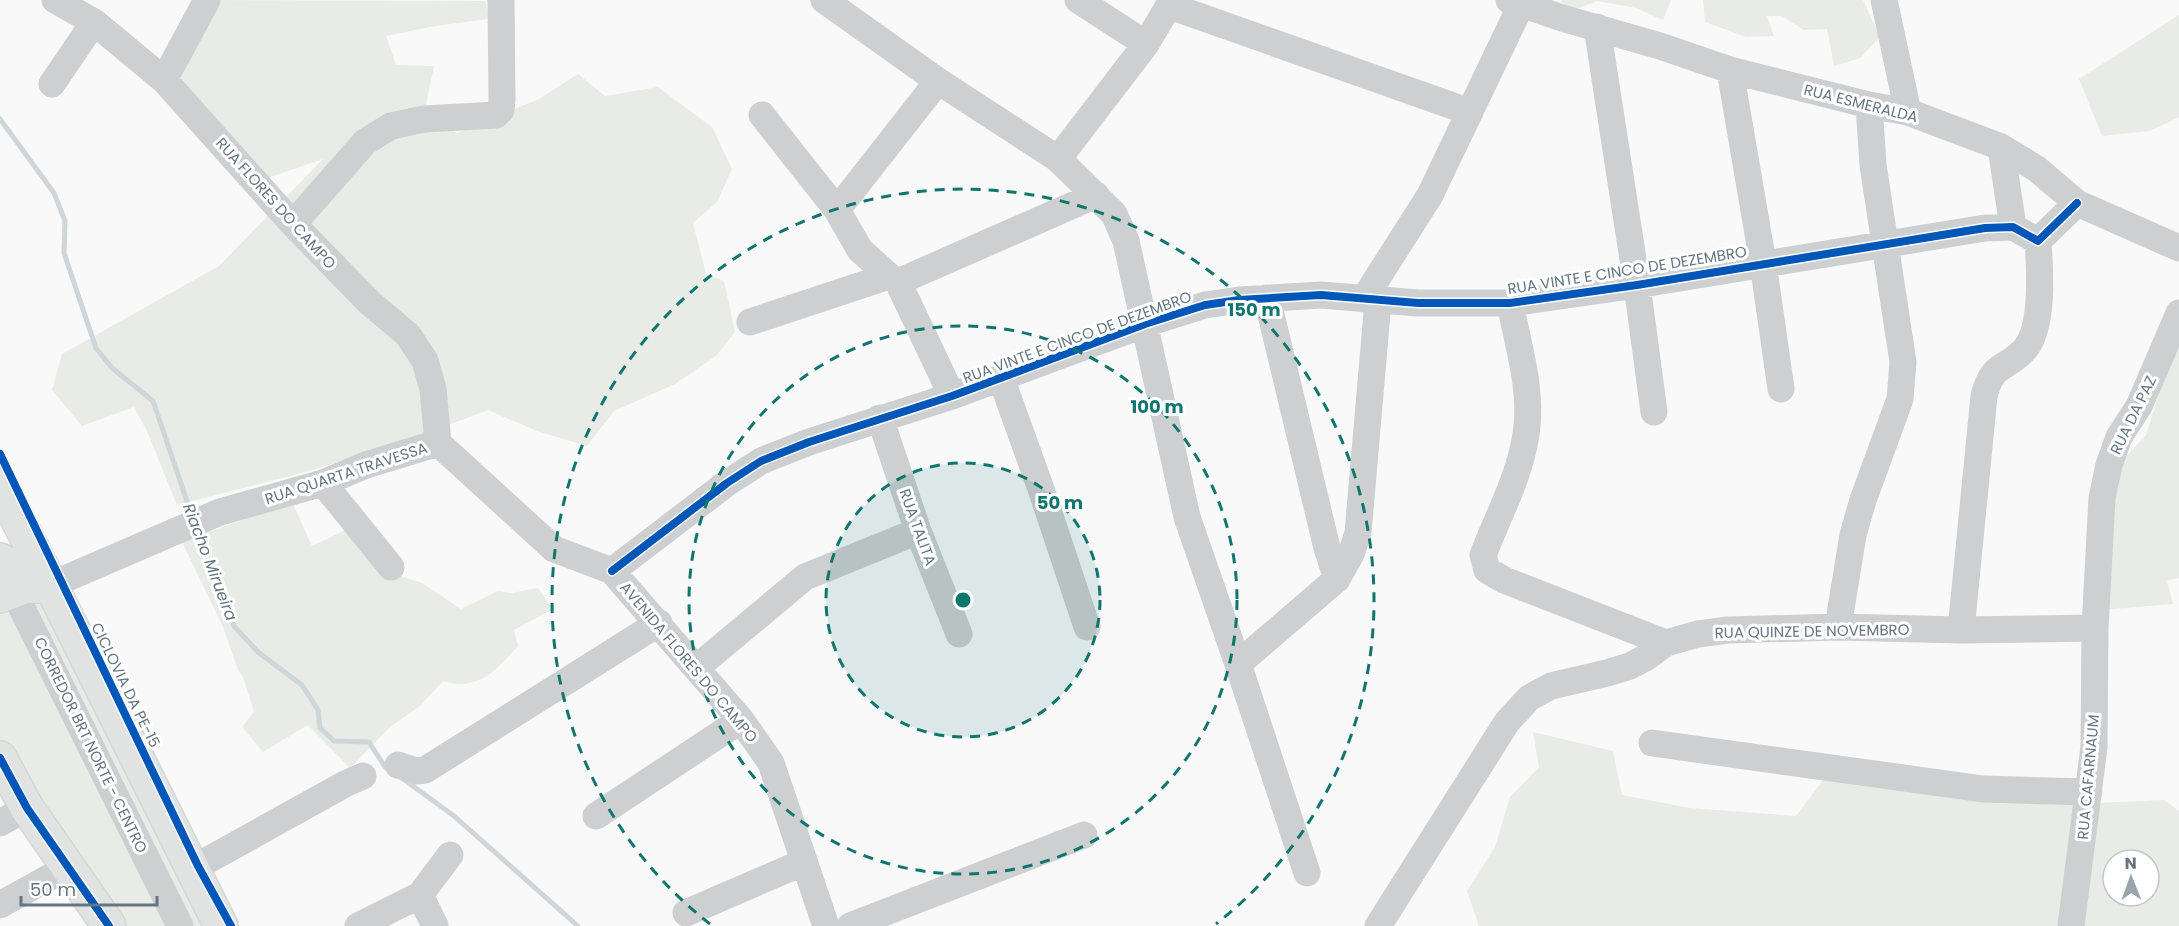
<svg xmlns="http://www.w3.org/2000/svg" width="2179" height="926" font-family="Poppins,sans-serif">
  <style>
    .green { fill: #e8ebe6; fill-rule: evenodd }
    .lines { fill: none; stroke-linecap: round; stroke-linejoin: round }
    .stream { stroke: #ced6d9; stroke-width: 5 }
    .highway-casing { stroke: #d5d6d6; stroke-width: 36 }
    .minor { stroke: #cecfd0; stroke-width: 27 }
    .highway { stroke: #e1e2e2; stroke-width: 33 }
    .cycleway-casing { stroke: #fff; stroke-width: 11 }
    .cycleway { stroke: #0057b8; stroke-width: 8 }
    .ring { fill: none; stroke: #0f766e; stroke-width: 3; stroke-dasharray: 10 8 }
    .labels { text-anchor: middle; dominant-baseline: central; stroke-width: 6; stroke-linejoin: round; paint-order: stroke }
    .street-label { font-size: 15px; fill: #657683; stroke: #fff }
    .water-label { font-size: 16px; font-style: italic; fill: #60757c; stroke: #fff }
    .centre { fill: #0f766e; stroke: #fff; stroke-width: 3 }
    .ring-label { font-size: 18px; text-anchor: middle; font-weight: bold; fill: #0f766e; stroke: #fff; stroke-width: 6; stroke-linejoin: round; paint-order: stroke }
  </style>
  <rect width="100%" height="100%" fill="#f9f9f9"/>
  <!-- green -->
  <path class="green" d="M211,0L486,1L488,19L435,26L386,36L396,65L434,66L425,109L457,133L539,99L578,74L605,96L658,87L712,127L732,169L717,202L693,223L706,274L724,281L735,332L716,356L675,384L614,411L587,446L537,431L488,410L412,439L309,471L177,505L147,431L134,407L82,426L52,390L62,354L219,266L323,159L264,179L179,83Z
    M1561,0H1671L1663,20L1636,8L1597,1L1568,12Z
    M1703,0H1863L1880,37L1860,58L1834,66L1827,29L1804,30L1782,16H1767L1774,36L1746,37L1705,22Z
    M2179,15V117L2150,131L2102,136L2079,79Z
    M2179,329V578L2167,581L2173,604L2101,610L2112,472L2146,435Z
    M292,502L312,546L352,527L390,573L422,583L461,609L498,591L512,593L538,588L553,609L514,630L518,646C496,670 479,692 443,681L420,706L390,727L350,768L308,725L263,752L242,727L254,712L243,677L238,670L223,627L182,542Z
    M48,591L203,926H186L23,595Z
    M13,600L176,926H116L47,827L0,741V605Z
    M1533,732L1613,751L1622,795L1690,808L1796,816L1823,780L2052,805L2164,800L2179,811V926H1478V923L1467,891L1495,847L1510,797L1539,767ZM2113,860H2149V896H2113Z"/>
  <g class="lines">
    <!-- stream -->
    <path class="stream" d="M0,119L54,193L65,221L64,253L96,348L112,368L153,401L192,516
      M197,531L202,546L223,587L234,626L258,652L302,685L318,710L320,728L334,741L369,742L385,767L390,770
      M402,778L454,816L578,926"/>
    <defs>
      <path id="highway" d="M0,484L221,926
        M0,560L51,585
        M0,596L24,587L51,585
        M0,758L27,808L109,926"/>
    </defs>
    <!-- highway casing -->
    <use href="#highway" class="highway-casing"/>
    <!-- minor -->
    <path class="minor" d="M55,0L94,22L164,80L293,224L370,303L408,335L425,361L433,389L438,443
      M824,0L938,81L1058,159L1114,214L1126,241L1187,517L1238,664L1307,873
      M1078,0L1146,44
      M1509,0L1562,18L1660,46L1730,70L1869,105L1908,112L2001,147L2037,169L2077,203L2179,248
      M1884,0L1908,112
      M1170,6L1470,112
      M1597,27L1637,285L1654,412
      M1730,70L1763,263L1781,389
      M164,80L207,0
      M52,84L94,22
      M762,115L837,210L860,250L889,276L898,282
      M2001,147L2013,227
      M1058,159L1146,44L1172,0
      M837,210L938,81
      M293,224L365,142L391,126L424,119L496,115L501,110L502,99L501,0
      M898,282L1096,195
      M898,282L952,396
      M1267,298L1327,548L1337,579
      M1364,299L1430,195L1521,5
      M1510,303C1518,345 1533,392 1526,434C1520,476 1498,516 1483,555L1487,570L1504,580L1666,643
      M750,322L889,276
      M1001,378L1041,489L1087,627
      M880,418L918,531L959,634
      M438,443L554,549L612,571L741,720L771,763L826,926
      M323,483L391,567
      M612,571L727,483L761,461L809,442L952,396L1145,324L1205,305L1239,300L1321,295L1418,303H1510L1637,285L1985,228L2013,227L2038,241L2077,203
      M4,572L180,926
      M51,585L220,512L323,483L366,465L438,443
      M1838,627L1853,535L1863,500L1900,399L1903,362L1873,165L1869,105
      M1961,630L1984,396C1993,361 2005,371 2025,349C2044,327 2040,269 2038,241
      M1238,664L1337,579L1351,554L1358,533L1378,301
      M696,668L805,577L918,531
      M1652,743L1983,789L2089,792
      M398,765L416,771L425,770L659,623
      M596,816L741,720
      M0,823L27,808
      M192,869L345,784L363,776
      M420,895L435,926
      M0,905L68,867
      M686,913L804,862
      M358,926L420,895L450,855
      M850,926L1084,835
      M1378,926L1507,722L1529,698L1551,686L1607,673L1630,666L1647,657L1666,643L1698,634L1728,630L1838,627L1961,630L2095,628
      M2071,926L2094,747L2095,628L2102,498L2109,465L2119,437L2139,406L2179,313"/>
    <!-- highway -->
    <use href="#highway" class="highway"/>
    <defs>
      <path id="cycleway" d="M0,454L198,866L231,926
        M612,571L727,483L761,461L809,442L952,396L1145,324L1205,305L1239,300L1321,295L1418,303H1510L1637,285L1985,228L2013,227L2038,241L2077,203
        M0,758L27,808L109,926"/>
    </defs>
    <!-- cycleway casing -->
    <use href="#cycleway" class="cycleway-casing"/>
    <!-- cycleway -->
    <use href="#cycleway" class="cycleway"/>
  </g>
  <!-- distance rings -->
  <circle cx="963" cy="600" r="137" fill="#0f766e" fill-opacity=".12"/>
  <g class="ring">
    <circle cx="963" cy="600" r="137"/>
    <circle cx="963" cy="600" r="274"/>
    <path d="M710 924A411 411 0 1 1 1216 924"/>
  </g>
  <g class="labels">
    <!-- street labels -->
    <g class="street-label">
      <text transform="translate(1861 103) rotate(14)">RUA ESMERALDA</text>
      <text transform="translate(276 203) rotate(48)">RUA FLORES DO CAMPO</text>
      <text transform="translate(1627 270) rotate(-9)">RUA VINTE E CINCO DE DEZEMBRO</text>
      <text transform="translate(1077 337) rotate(-20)">RUA VINTE E CINCO DE DEZEMBRO</text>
      <text transform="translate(2133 415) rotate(-64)">RUA DA PAZ</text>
      <text transform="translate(346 473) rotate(-18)">RUA QUARTA TRAVESSA</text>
      <text transform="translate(918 527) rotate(70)">RUA TALITA</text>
      <text transform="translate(1812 631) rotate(-1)">RUA QUINZE DE NOVEMBRO</text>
      <text transform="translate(689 662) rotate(50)">AVENIDA FLORES DO CAMPO</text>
      <text transform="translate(126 685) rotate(64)">CICLOVIA DA PE-15</text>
      <text transform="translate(91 745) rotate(64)">CORREDOR BRT NORTE - CENTRO</text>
      <text transform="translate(2088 777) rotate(-85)">RUA CAFARNAUM</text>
    </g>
    <!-- water labels -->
    <g class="water-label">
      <text transform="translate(210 562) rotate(69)">Riacho Mirueira</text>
    </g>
  </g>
  <circle cx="963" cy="600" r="9" class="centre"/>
  <g class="ring-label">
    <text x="1254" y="316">150 m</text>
    <text x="1157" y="413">100 m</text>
    <text x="1060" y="509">50 m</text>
  </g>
  <!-- north arrow -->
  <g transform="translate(2131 878) rotate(359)"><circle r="28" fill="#ffffff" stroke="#c1c8cd" stroke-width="1.5"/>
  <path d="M0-4.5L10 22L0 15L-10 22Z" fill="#99a4ac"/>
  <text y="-9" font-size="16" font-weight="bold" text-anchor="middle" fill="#657683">N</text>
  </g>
  <!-- scale -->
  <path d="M21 896v9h136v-9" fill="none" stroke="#657683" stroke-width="3"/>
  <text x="30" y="896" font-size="18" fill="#657683" stroke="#ffffff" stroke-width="4.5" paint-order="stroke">50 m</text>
</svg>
